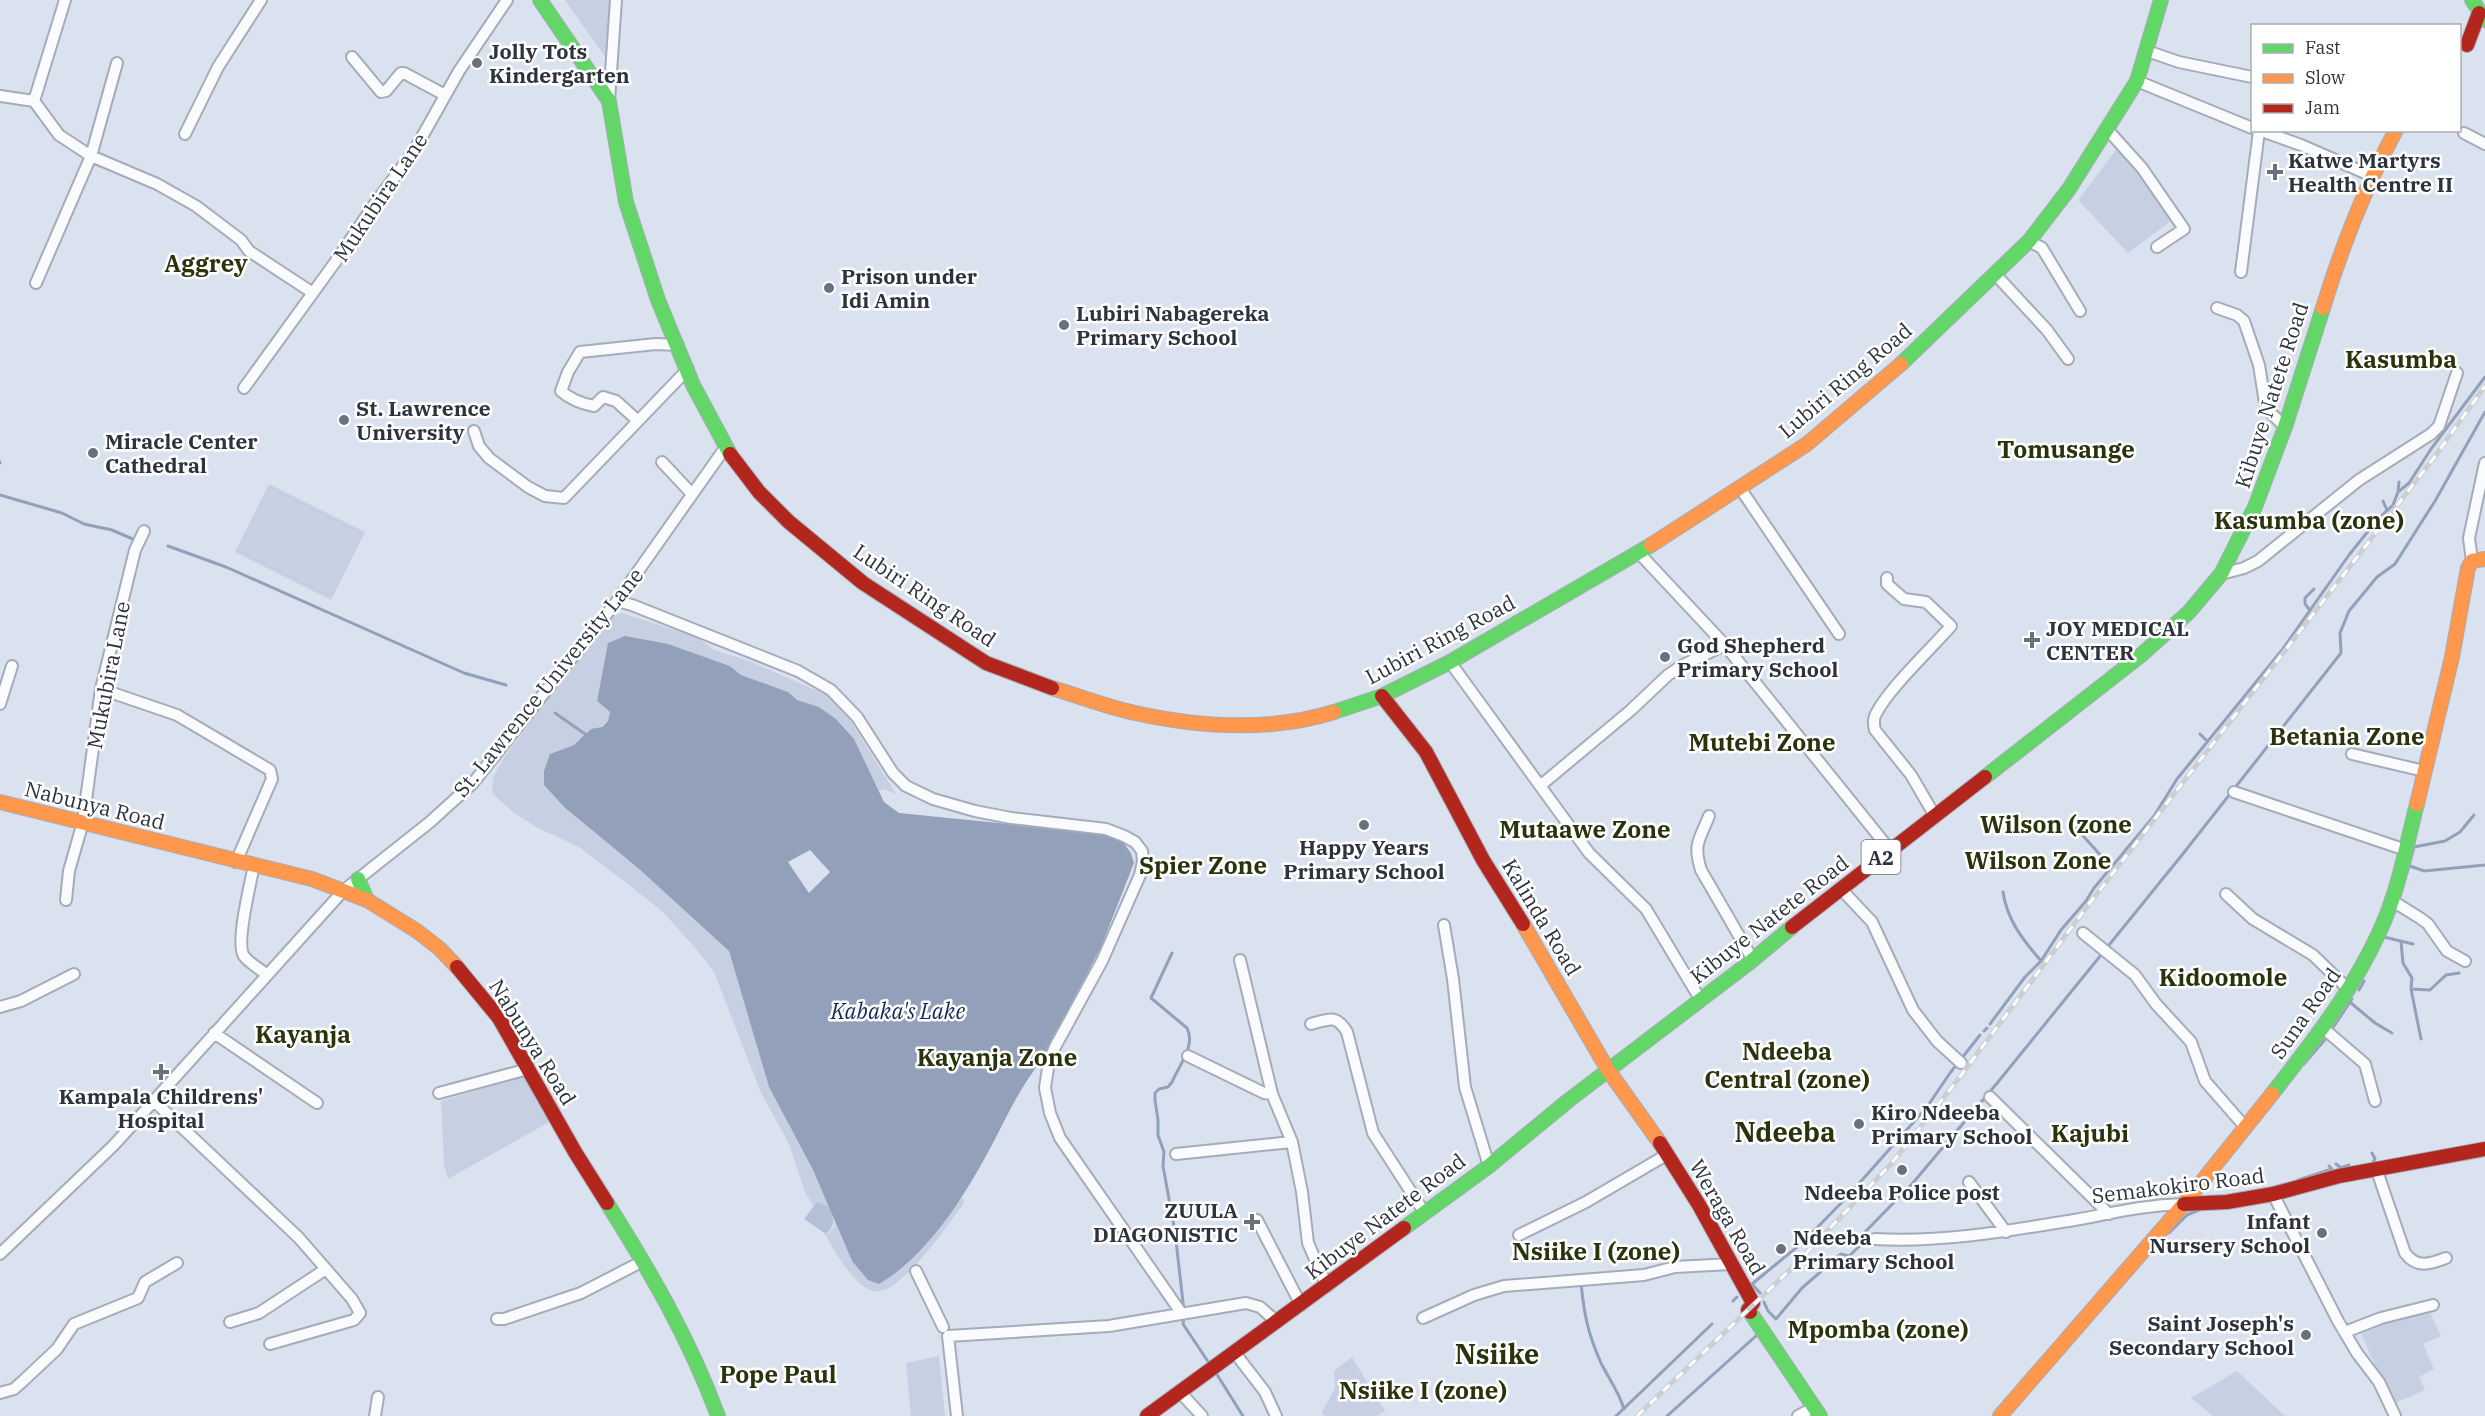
<svg xmlns="http://www.w3.org/2000/svg" width="2485" height="1416" font-family="'IBM Plex Serif',serif">
  <style>
    .green { fill: #c6d0e2 }
    .forest { fill: #b3c0d8 }
    .water { fill: #92a0ba; fill-rule: evenodd }
    .lines { fill: none; stroke-linecap: round; stroke-linejoin: round }
    .stream { stroke: #92a0ba; stroke-width: 3 }
    .street-casing { stroke: #a6acb7; stroke-width: 14 }
    .fast-casing { stroke: #a6acb7; stroke-width: 16 }
    .slow-casing { stroke: #a6acb7; stroke-width: 16 }
    .jam-casing { stroke: #a6acb7; stroke-width: 16 }
    .street { stroke: #f9fbfd; stroke-width: 10 }
    .fast { stroke: #63d668; stroke-width: 14 }
    .slow { stroke: #ff974d; stroke-width: 14 }
    .jam { stroke: #b3261e; stroke-width: 14 }
    .rail-casing { stroke: #ccced1; stroke-width: 5 }
    .rail { stroke: #fff; stroke-width: 3; stroke-dasharray: 9; stroke-linecap: butt }
    .poi-dot { fill: #6a707c; stroke: #fff; stroke-width: 2 }
    .labels { text-anchor: middle; dominant-baseline: central; stroke-width: 5; stroke-linejoin: round; paint-order: stroke }
    .shield { fill: #fff; stroke: #6c7077; stroke-width: 1.5 }
    .shield-label { font-size: 20px; font-weight: bold; fill: #2d323d }
    .poi-label { font-size: 21px; font-weight: bold; fill: #2d323d; stroke: #fff; text-anchor: start }
    .street-label { font-size: 21px; fill: #2d323d; stroke: #fff }
    .water-label { font-size: 22px; font-style: italic; fill: #152a53; stroke: #fff }
    .quarter-label { font-size: 24px; font-weight: bold; fill: #2b330d; stroke: #fff }
    .district-label { font-size: 27px; font-weight: bold; fill: #2b330d; stroke: #fff }
  </style>
  <rect width="100%" height="100%" fill="#dae2f0"/>
  <!-- green -->
  <path class="green" d="M565,0H612L608,61Z
    M2122,142L2175,218L2128,253L2078,200Z
    M269,484L365,532L331,600L235,552Z
    M622,613L696,637L714,650L749,661L827,695L848,717L896,794L883,789L879,791L819,707L797,700L788,692L741,675L730,666L668,644H608L597,701L610,712L608,721L574,745L551,754L544,785L564,807L638,868L729,951L769,1087L813,1170L829,1207L817,1203L814,1207L805,1192L789,1144L761,1093L714,972L696,949L663,912L629,885L579,847L536,827L513,812L492,793L493,778L503,759L600,628L612,615Z
    M524,1076L551,1121L448,1179L444,1164L441,1101Z
    M963,1197L964,1203C950,1222 899,1298 873,1291C853,1286 833,1248 823,1231L827,1234L834,1227V1220L852,1261L960,1201Z
    M2426,1304L2441,1336L2423,1344L2434,1369L2419,1377L2425,1390L2393,1404L2361,1334Z
    M939,1356L945,1416H911L906,1363Z
    M1352,1357L1385,1411L1377,1416H1325L1322,1412L1335,1388L1334,1371Z
    M2237,1371L2285,1416H2213L2191,1398Z"/>
  <!-- forest -->
  <path class="forest" d="M817,1202L829,1207C834,1219 836,1224 826,1234L804,1219Z"/>
  <!-- water -->
  <path class="water" d="M625,636L668,644L730,666L741,675L788,692L797,700L819,707L836,719L854,739L884,802L899,813L1118,835L1131,853L1134,863L1101,947L1042,1060C1022,1084 1009,1112 995,1139C968,1191 930,1254 879,1284L868,1280L852,1261L813,1170L769,1087L729,951L638,868L564,807L544,785V771L550,754L574,745L591,729L602,727L608,721L610,712L597,701L608,643ZM810,850L830,872L809,893L788,862Z"/>
  <g class="lines">
    <!-- stream -->
    <path class="stream" d="M0,463V462
      M2398,492L2409,483L2431,449L2485,377
      M0,495L62,513L84,524L112,530L135,540
      M2383,501L2387,510
      M168,546L226,567L464,673L506,685
      M2309,609L2305,604V598L2314,589
      M555,713L585,734
      M2200,734L2207,741
      M2076,828L2103,858L2110,869
      M2410,866L2424,871L2485,865
      M2407,873L2414,847L2445,841L2460,832L2474,815
      M2003,892C2007,920 2023,940 2041,961
      M2384,937L2413,944
      M2401,942L2403,963L2412,978L2411,989L2421,1039
      M1172,953L1151,998L1187,1028C1196,1046 1179,1065 1172,1082L1168,1087L1159,1089L1155,1093V1100L1158,1120V1135L1164,1152L1163,1166L1175,1232L1184,1311
      M2411,989L2430,990L2446,975L2459,973
      M2359,990L2364,981
      M2351,1003L2375,1023L2392,1033
      M1990,1024L2025,977L2041,961L2061,930L2086,901L2094,888L2154,816L2177,779L2282,650L2349,555L2377,520L2393,505L2398,492L2399,482
      M2332,1029L2352,999
      M1984,1031L1987,1028
      M2304,1064L2328,1036
      M2372,1153L2375,1159L2373,1162
      M2336,1164L2341,1168L2349,1165
      M2298,1180L2332,1169L2329,1166
      M2169,1233L2187,1215L2199,1210
      M1581,1283C1584,1314 1588,1334 1601,1363C1609,1379 1619,1392 1624,1409
      M1760,1293L1752,1284L1802,1243L1847,1197L1927,1107L1950,1073L1980,1035
      M1733,1301L1737,1297
      M1764,1302L1768,1311L1776,1319L1802,1288L1841,1254L1849,1256L1864,1242L1863,1234L1912,1184L1998,1082L2182,855L2341,653L2340,633L2349,611L2377,577L2395,564L2435,501L2485,412
      M1184,1317L1183,1324L1209,1363
      M1216,1373L1243,1416
      M1616,1416L1712,1324
      M1667,1416L1757,1335"/>
    <defs>
      <path id="street" d="M65,0L34,101L59,135L91,156L157,184L196,206L241,240L249,251L313,293
        M2147,51L2179,62L2252,77
        M352,57L381,92L386,91L401,73H404L445,95
        M2137,81L2252,128
        M0,96L34,101
        M609,101L616,0
        M2107,129L2142,168L2184,229L2157,247
        M2259,130L2301,145L2372,176
        M2464,133L2485,144
        M185,134L218,67L261,0
        M2029,241L2042,248L2080,311
        M2241,272L2259,131
        M1995,274L2047,330L2068,359
        M36,283L91,156L117,63
        M2217,308L2237,315L2244,321L2259,365L2265,403L2269,411L2285,427
        M244,388L336,261L376,202L414,151L459,71L507,0
        M637,420L616,401L603,397L594,406C583,404 570,399 561,391L568,372L580,352L656,344L678,345
        M474,431L479,446L489,458L528,487L545,496L564,498L688,369
        M662,462L692,494
        M1740,488L1839,634
        M1639,553L1725,645L1890,850
        M2472,561L2469,538L2485,463
        M2221,574L2244,568L2258,561L2359,480L2431,434L2439,426L2457,373
        M1887,578V584L1904,599L1926,602L1951,626C1931,649 1886,691 1875,716C1873,721 1874,726 1875,730L1911,775L1935,816
        M617,601L632,605L798,671L831,690L857,717L893,773L906,786L933,799L975,811L1011,818L1106,829L1124,836L1135,842L1142,851L1143,861L1140,875L1102,961L1055,1047L1049,1061L1045,1088L1050,1113L1060,1138L1182,1314
        M1450,662L1589,853L1646,909L1700,999
        M101,689L177,715L270,770L272,779L236,862
        M0,704L12,666
        M2352,754L2424,771
        M1540,786L1631,710L1668,675L1683,665L1725,645
        M2234,792L2406,850
        M1709,816C1699,841 1693,844 1701,870L1753,960
        M254,865C251,882 235,943 244,956C249,963 260,969 266,974
        M1841,889L1872,922L1913,1010L1937,1041L1961,1063
        M2226,894L2253,919L2313,955L2349,990
        M66,900L69,871L83,822L101,689L135,550L144,531
        M2391,900L2420,918L2428,924L2447,951L2465,961
        M1444,925L1453,979L1465,1087L1489,1166
        M2083,933L2135,975L2156,1004L2191,1042L2205,1081L2246,1128
        M1240,960L1272,1094L1292,1142L1302,1192L1308,1243L1327,1286
        M0,1007L21,1001L74,974
        M1311,1024C1329,1019 1336,1014 1347,1032L1373,1133L1424,1212
        M2323,1028L2365,1064L2375,1101
        M214,1033L317,1103
        M1188,1056L1264,1093L1272,1094
        M439,1093L528,1069
        M1990,1097L2109,1214
        M154,1101L299,1238L352,1299L360,1313L354,1320L270,1344
        M1176,1154L1292,1142
        M2376,1168L2405,1253C2417,1269 2430,1264 2446,1258
        M1969,1182L2006,1232
        M2273,1194L2338,1321L2357,1353L2379,1382L2395,1416
        M1257,1220L1301,1305
        M1519,1235L1586,1202L1668,1154
        M1875,1239C1943,1243 2013,1230 2080,1219C2117,1212 2145,1205 2184,1204
        M0,1254L114,1145L343,891L430,822L473,783L617,601L725,448
        M916,1271L943,1327
        M1423,1318L1474,1295L1504,1286L1644,1275L1675,1267L1731,1264
        M497,1319H504L581,1293L643,1261
        M230,1322L259,1313L326,1269
        M2345,1332L2381,1318L2433,1305
        M1235,1353L1265,1392L1276,1416
        M1180,1392L1202,1416
        M0,1393L14,1389L23,1381L57,1349L74,1324L138,1298L145,1282L177,1263
        M375,1416L378,1397
        M957,1416L948,1336L1109,1326L1246,1303L1260,1307L1277,1322
        M1798,1416L1815,1407"/>
      <path id="fast" d="M540,0L609,101L626,202L658,300L693,385L730,454
        M2472,0L2485,20
        M1901,364L2029,241L2069,189L2137,81L2161,0
        M1334,712L1382,696L1450,662L1651,545
        M1985,777L2140,656L2189,612L2221,574L2255,507L2285,427L2323,308
        M358,879L367,900
        M2272,1094C2315,1039 2358,984 2385,919C2400,883 2407,842 2417,804
        M607,1203C651,1273 689,1338 718,1416
        M1404,1228L1489,1166L1569,1100L1749,963L1792,927
        M1750,1312L1820,1416"/>
      <path id="slow" d="M2323,308C2342,246 2365,187 2396,130
        M1651,545L1807,444L1901,364
        M1052,688C1079,696 1107,707 1135,713C1199,727 1270,732 1334,712
        M0,802L312,879L367,900L417,931L440,949L457,967
        M2417,804L2452,657L2468,568L2472,561L2485,559
        M1523,924L1608,1070L1660,1143
        M2000,1416L2184,1204L2272,1094"/>
      <path id="jam" d="M2467,45L2479,13
        M730,454L759,492L789,522L863,583L986,663L1052,688
        M1382,696L1426,752L1483,860L1523,924
        M1792,927L1985,777
        M457,967L499,1018L575,1152L607,1203
        M1660,1143L1699,1205L1753,1303L1748,1310L1750,1312
        M2184,1204L2227,1202L2273,1194L2339,1176L2485,1149
        M1147,1416L1404,1228"/>
    </defs>
    <!-- street casing -->
    <use href="#street" class="street-casing"/>
    <!-- fast casing -->
    <use href="#fast" class="fast-casing"/>
    <!-- slow casing -->
    <use href="#slow" class="slow-casing"/>
    <!-- jam casing -->
    <use href="#jam" class="jam-casing"/>
    <!-- street -->
    <use href="#street" class="street"/>
    <!-- fast -->
    <use href="#fast" class="fast"/>
    <!-- slow -->
    <use href="#slow" class="slow"/>
    <!-- jam -->
    <use href="#jam" class="jam"/>
    <defs>
      <path id="rail" d="M1637,1416L1793,1267L1891,1164L1956,1082L2089,904L2436,455L2485,386"/>
    </defs>
    <!-- rail casing -->
    <use href="#rail" class="rail-casing"/>
    <!-- rail -->
    <use href="#rail" class="rail"/>
  </g>
  <!-- markers -->
  <g class="poi-dot">
    <circle cx="477" cy="63" r="6"/>
    <path d="M2272 163h6v6h6v6h-6v6h-6v-6h-6v-6h6z"/>
    <circle cx="829" cy="288" r="6"/>
    <circle cx="1064" cy="325" r="6"/>
    <circle cx="344" cy="420" r="6"/>
    <circle cx="93" cy="453" r="6"/>
    <path d="M2029 631h6v6h6v6h-6v6h-6v-6h-6v-6h6z"/>
    <circle cx="1665" cy="657" r="6"/>
    <circle cx="1364" cy="825" r="6"/>
    <path d="M158 1063h6v6h6v6h-6v6h-6v-6h-6v-6h6z"/>
    <circle cx="1859" cy="1124" r="6"/>
    <circle cx="1902" cy="1170" r="6"/>
    <path d="M1249 1213h6v6h6v6h-6v6h-6v-6h-6v-6h6z"/>
    <circle cx="2322" cy="1233" r="6"/>
    <circle cx="1781" cy="1249" r="6"/>
    <circle cx="2306" cy="1335" r="6"/>
  </g>
  <g class="labels">
    <!-- shield labels -->
    <rect class="shield" x="1861.5" y="840" width="39" height="34" rx="4.5"/>
    <g class="shield-label">
      <text x="1881" y="857">A2</text>
    </g>
    <!-- poi labels -->
    <g class="poi-label">
      <text x="489" y="51">Jolly Tots<tspan x="489" dy="24">Kindergarten</tspan></text>
      <text x="2288" y="160">Katwe Martyrs<tspan x="2288" dy="24">Health Centre II</tspan></text>
      <text x="841" y="276">Prison under<tspan x="841" dy="24">Idi Amin</tspan></text>
      <text x="1076" y="313">Lubiri Nabagereka<tspan x="1076" dy="24">Primary School</tspan></text>
      <text x="356" y="408">St. Lawrence<tspan x="356" dy="24">University</tspan></text>
      <text x="105" y="441">Miracle Center<tspan x="105" dy="24">Cathedral</tspan></text>
      <text x="2046" y="628">JOY MEDICAL<tspan x="2046" dy="24">CENTER</tspan></text>
      <text x="1677" y="645">God Shepherd<tspan x="1677" dy="24">Primary School</tspan></text>
      <text x="1364" y="847" text-anchor="middle">Happy Years<tspan x="1364" dy="24">Primary School</tspan></text>
      <text x="161" y="1096" text-anchor="middle">Kampala Childrens'<tspan x="161" dy="24">Hospital</tspan></text>
      <text x="1871" y="1112">Kiro Ndeeba<tspan x="1871" dy="24">Primary School</tspan></text>
      <text x="1902" y="1192" text-anchor="middle">Ndeeba Police post</text>
      <text x="1238" y="1210" text-anchor="end">ZUULA<tspan x="1238" dy="24">DIAGONISTIC</tspan></text>
      <text x="2310" y="1221" text-anchor="end">Infant<tspan x="2310" dy="24">Nursery School</tspan></text>
      <text x="1793" y="1237">Ndeeba<tspan x="1793" dy="24">Primary School</tspan></text>
      <text x="2294" y="1323" text-anchor="end">Saint Joseph's<tspan x="2294" dy="24">Secondary School</tspan></text>
    </g>
    <!-- street labels -->
    <g class="street-label">
      <text transform="translate(380 197) rotate(-56)">Mukubira Lane</text>
      <text transform="translate(1845 380) rotate(-40)">Lubiri Ring Road</text>
      <text transform="translate(2271 395) rotate(-72)">Kibuye Natete Road</text>
      <text transform="translate(925 595) rotate(34)">Lubiri Ring Road</text>
      <text transform="translate(1440 639) rotate(-28)">Lubiri Ring Road</text>
      <text transform="translate(108 675) rotate(-79)">Mukubira Lane</text>
      <text transform="translate(548 682) rotate(-51)">St. Lawrence University Lane</text>
      <text transform="translate(95 805) rotate(14)">Nabunya Road</text>
      <text transform="translate(1542 917) rotate(59)">Kalinda Road</text>
      <text transform="translate(1769 919) rotate(-38)">Kibuye Natete Road</text>
      <text transform="translate(2305 1013) rotate(-55)">Suna Road</text>
      <text transform="translate(533 1042) rotate(58)">Nabunya Road</text>
      <text transform="translate(2178 1185) rotate(-7)">Semakokiro Road</text>
      <text transform="translate(1385 1216) rotate(-37)">Kibuye Natete Road</text>
      <text transform="translate(1728 1217) rotate(60)">Weraga Road</text>
    </g>
    <!-- water labels -->
    <g class="water-label">
      <text x="898" y="1010">Kabaka's Lake</text>
    </g>
    <!-- quarter labels -->
    <g class="quarter-label">
      <text x="206" y="263">Aggrey</text>
      <text x="2401" y="359">Kasumba</text>
      <text x="2066" y="449">Tomusange</text>
      <text x="2309" y="520">Kasumba (zone)</text>
      <text x="2347" y="736">Betania Zone</text>
      <text x="1762" y="742">Mutebi Zone</text>
      <text x="2056" y="824">Wilson (zone</text>
      <text x="1585" y="829">Mutaawe Zone</text>
      <text x="2038" y="860">Wilson Zone</text>
      <text x="1203" y="865">Spier Zone</text>
      <text x="2223" y="977">Kidoomole</text>
      <text x="303" y="1034">Kayanja</text>
      <text x="1787" y="1051">Ndeeba<tspan x="1787" dy="28">Central (zone)</tspan></text>
      <text x="997" y="1057">Kayanja Zone</text>
      <text x="2090" y="1133">Kajubi</text>
      <text x="1596" y="1251">Nsiike I (zone)</text>
      <text x="1878" y="1329">Mpomba (zone)</text>
      <text x="778" y="1374">Pope Paul</text>
      <text x="1423" y="1390">Nsiike I (zone)</text>
    </g>
    <!-- district labels -->
    <g class="district-label">
      <text x="1785" y="1131">Ndeeba</text>
      <text x="1497" y="1353">Nsiike</text>
    </g>
  </g>
  <!-- legend -->
  <rect x="2251" y="24" width="210" height="108" fill="#ffffff" stroke="#abadb1" stroke-width="1.5"/>
  <rect x="2263" y="44" width="30" height="9" fill="#63d668" stroke="#abadb1" stroke-width="1.5"/>
  <text x="2305" y="54" font-size="18" fill="#2d323d">Fast</text>
  <rect x="2263" y="74" width="30" height="9" fill="#ff974d" stroke="#abadb1" stroke-width="1.5"/>
  <text x="2305" y="84" font-size="18" fill="#2d323d">Slow</text>
  <rect x="2263" y="104" width="30" height="9" fill="#b3261e" stroke="#abadb1" stroke-width="1.5"/>
  <text x="2305" y="114" font-size="18" fill="#2d323d">Jam</text>
</svg>
